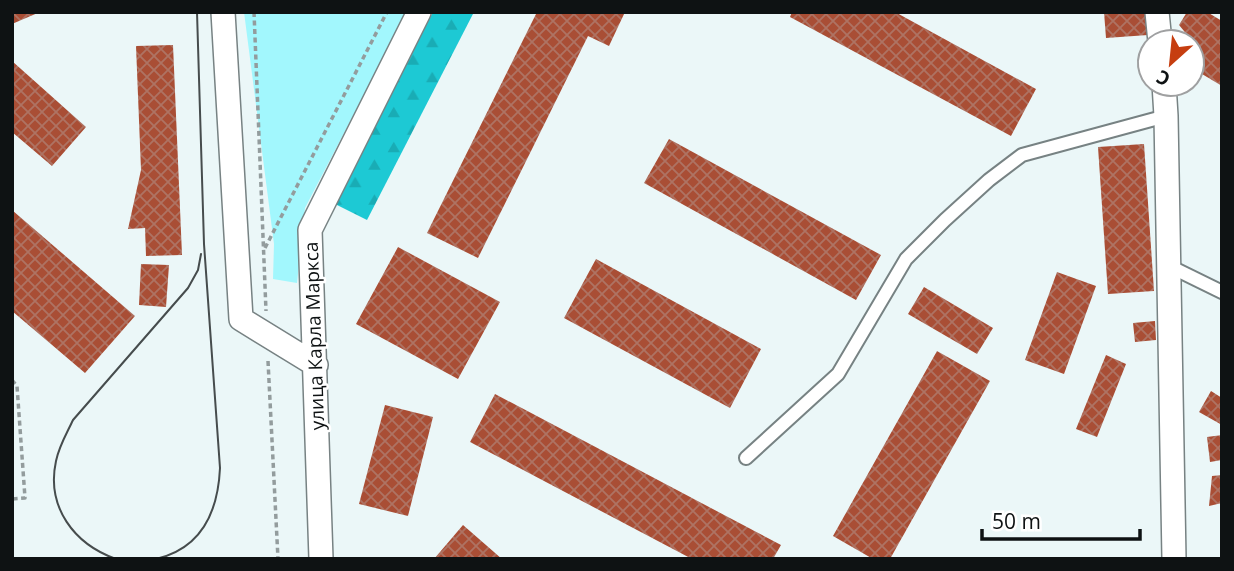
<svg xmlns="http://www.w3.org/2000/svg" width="1234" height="571" font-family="'Open Sans',sans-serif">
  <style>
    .forest { fill: url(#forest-firs) }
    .park { fill: #a2f7fd }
    .building { fill: url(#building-cross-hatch) }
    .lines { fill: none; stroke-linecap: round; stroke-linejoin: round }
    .service-casing { stroke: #778283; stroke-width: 16 }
    .minor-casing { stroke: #778283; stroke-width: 26 }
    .path { stroke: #939c9d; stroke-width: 3.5; stroke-dasharray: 5 3.5; stroke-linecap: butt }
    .service { stroke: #fff; stroke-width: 12 }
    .minor { stroke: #fff; stroke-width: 23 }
    .tram { stroke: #464c4d; stroke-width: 2 }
    .labels { text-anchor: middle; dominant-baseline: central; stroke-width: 5; stroke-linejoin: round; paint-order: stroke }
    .street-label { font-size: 19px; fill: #0e1213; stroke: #fff }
  </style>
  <defs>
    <pattern id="forest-firs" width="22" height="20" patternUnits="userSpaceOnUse" patternTransform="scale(1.75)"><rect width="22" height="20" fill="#1dc9d4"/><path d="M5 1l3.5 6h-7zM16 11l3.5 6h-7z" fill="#19acb5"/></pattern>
    <pattern id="building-cross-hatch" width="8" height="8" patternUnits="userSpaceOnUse" patternTransform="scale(1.75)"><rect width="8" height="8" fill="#a94e35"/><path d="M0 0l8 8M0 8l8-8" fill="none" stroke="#ae7363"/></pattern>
  </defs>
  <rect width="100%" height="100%" fill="#ebf7f8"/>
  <!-- forest -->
  <path class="forest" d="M433,12H474L367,220L333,203Z"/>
  <!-- park -->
  <path class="park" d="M244,12H407L305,208L297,283L273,279L274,244Z"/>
  <!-- building -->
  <path class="building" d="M12,12H40L12,24Z
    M537,12H625L609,46L588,36L478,258L427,233Z
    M792,12H895L1036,89L1011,136L790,17Z
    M1104,12H1146L1148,35L1106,38Z
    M1187,12H1207L1222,21V86L1192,68V42H1186L1189,37L1179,25Z
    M173,45L182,255L146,256L145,228L128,229L141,170L136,46Z
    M12,61L86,127L52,166L12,132Z
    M669,139L881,255L856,300L644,183Z
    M1144,144L1154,291L1108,294L1098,147Z
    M12,210L135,316L85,373L12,311Z
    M398,247L500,302L458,379L356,324Z
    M596,259L761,349L730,408L564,318Z
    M141,264L169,265L166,307L139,305Z
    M1057,272L1096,286L1064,374L1025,360Z
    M924,287L993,328L977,354L908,314Z
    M1155,321L1156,340L1135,342L1133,323Z
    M937,351L990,381L890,559H873L833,536Z
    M1106,355L1126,364L1097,437L1076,429Z
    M1211,391L1222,398V425L1199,412Z
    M495,394L781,545L773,559H692L470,442Z
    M385,405L433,417L408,516L359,504Z
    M1222,435V460L1210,462L1207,437Z
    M1222,475V503L1209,506L1212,476Z
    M463,525L502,559H434Z"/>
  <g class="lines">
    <defs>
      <path id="service" d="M1169,266L1222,292
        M746,458L838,374L906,259L945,220L989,180L1022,155L1166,116"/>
      <path id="minor" d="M223,12L241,319L316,365
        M1157,12L1160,42
        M1164,84L1166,116L1174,559
        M321,559L310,230L419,12"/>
    </defs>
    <!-- service casing -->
    <use href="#service" class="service-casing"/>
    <!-- minor casing -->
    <use href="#minor" class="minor-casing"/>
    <!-- path -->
    <path class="path" d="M254,12L266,311
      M265,248L387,12
      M268,361L278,559
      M12,380L17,386L25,498L12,499"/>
    <!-- service -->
    <use href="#service" class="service"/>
    <!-- minor -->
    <use href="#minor" class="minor"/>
    <!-- tram -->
    <path class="tram" d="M116,559C74,544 46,507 56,461C59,446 67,433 73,420L188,288L198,270L201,254
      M156,559C203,548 218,511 220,468L204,244L197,12"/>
  </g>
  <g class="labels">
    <!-- street labels -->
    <g class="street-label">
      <text transform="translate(314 336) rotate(-92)">улица Карла Маркса</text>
    </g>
  </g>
  <!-- border -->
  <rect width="1234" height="571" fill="none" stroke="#0e1213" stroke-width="28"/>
  <!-- north arrow -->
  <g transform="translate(1171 63) rotate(207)"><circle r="33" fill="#ffffff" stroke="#9fa0a1" stroke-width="2"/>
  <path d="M0-5L12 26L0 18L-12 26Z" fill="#c63e10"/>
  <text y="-10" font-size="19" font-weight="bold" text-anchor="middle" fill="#0e1213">С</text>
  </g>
  <!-- scale -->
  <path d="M982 529v10h158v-10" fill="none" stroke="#0e1213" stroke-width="3.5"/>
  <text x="992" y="529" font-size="21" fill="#0e1213" stroke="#ffffff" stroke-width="5" paint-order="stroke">50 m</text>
</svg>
